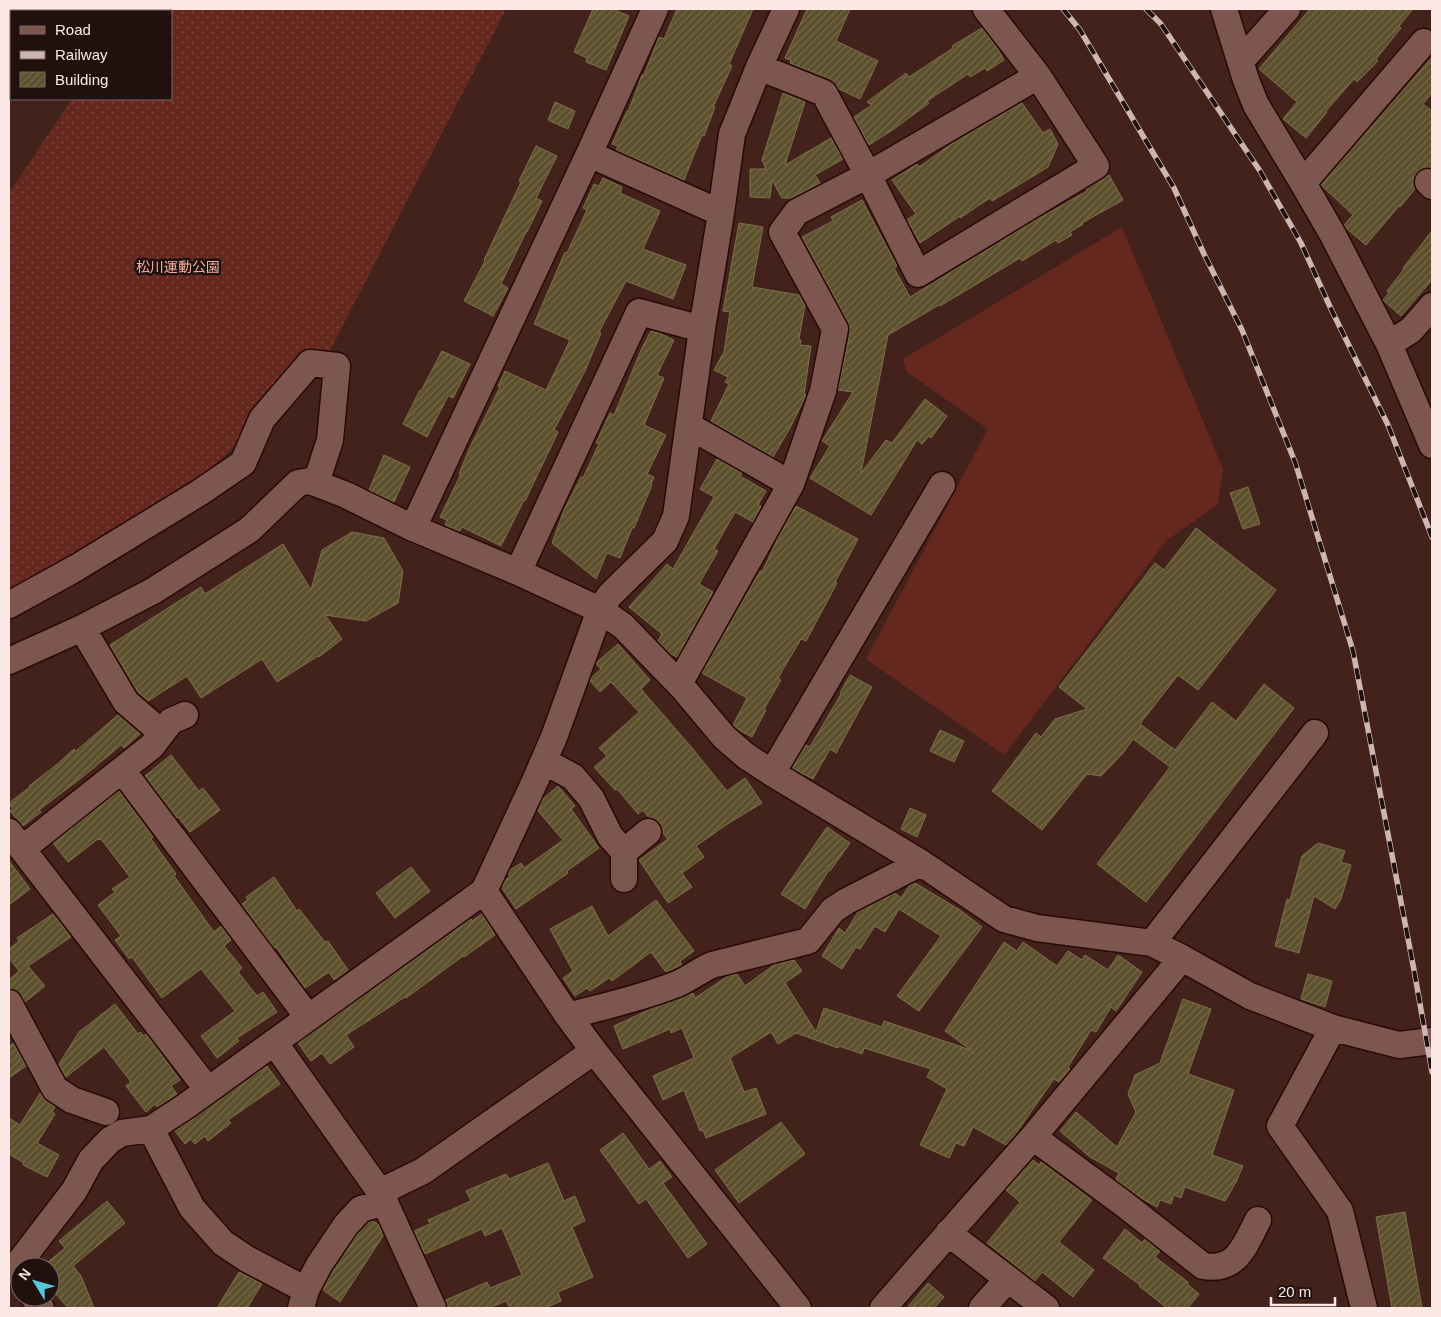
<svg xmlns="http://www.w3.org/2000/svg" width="1441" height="1317" font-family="Arial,'Noto Sans JP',sans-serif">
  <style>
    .grass { fill: url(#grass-dots) }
    .garden { fill: #65281e }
    .building { fill: url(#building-hatch); stroke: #7c704c }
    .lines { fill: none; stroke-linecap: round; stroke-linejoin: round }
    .minor-casing { stroke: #290a06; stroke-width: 29 }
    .minor { stroke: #7d564f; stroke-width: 26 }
    .rail-casing { stroke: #cdb6b2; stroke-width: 5.5 }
    .rail { stroke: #20110e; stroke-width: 4; stroke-dasharray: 11; stroke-linecap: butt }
    .labels { text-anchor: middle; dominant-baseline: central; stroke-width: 5; stroke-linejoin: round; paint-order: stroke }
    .park-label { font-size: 14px; fill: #f4afa2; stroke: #20110e }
  </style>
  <defs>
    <pattern id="grass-dots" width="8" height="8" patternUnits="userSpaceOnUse" patternTransform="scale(1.25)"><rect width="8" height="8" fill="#65281e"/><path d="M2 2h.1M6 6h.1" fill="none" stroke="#7c473f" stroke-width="1.8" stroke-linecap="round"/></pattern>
    <pattern id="building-hatch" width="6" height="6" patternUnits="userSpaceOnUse" patternTransform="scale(1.25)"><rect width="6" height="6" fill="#5c502d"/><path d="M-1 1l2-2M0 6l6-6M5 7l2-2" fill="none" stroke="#74694b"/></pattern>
  </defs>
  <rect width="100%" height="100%" fill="#44221c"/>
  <!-- grass -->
  <path class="grass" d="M132,9H506L326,358L147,530L9,605V193L72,99H171V11H131Z"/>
  <!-- garden -->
  <path class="garden" d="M1122,227L1223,469L1218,504L1166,541L1004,755L866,659L988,429L907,372L903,359Z"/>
  <!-- building -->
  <path class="building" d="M593,9H613L629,16L606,70L586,62L587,58L574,52Z
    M677,9H753L729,64L732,66L713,107H715L704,136L702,135L684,180L616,150L618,146L612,144L627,111L628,112L642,75H644L659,37L664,39Z
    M807,9H850L836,41L878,61L860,99L839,89L830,79L790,63L791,60L785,58Z
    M1310,9H1413L1399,26L1401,28L1376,59L1378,61L1357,82L1354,79L1326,111L1327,112L1306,138L1283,119L1297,102L1259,69Z
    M982,28L997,48L1004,60L987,71L985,68L970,77L968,74L927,101L929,103L894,129L869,145L854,117L872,105L867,102L906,73L909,77L953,48L952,46Z
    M1432,57V93L1423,104L1432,111V168H1424L1417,172L1413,179V185L1415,189L1400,207L1399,206L1366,245L1347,229L1344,225L1353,215L1321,185Z
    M783,93L805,102L785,165L831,138L843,159L815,175L820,183L791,198H782L772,180L770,198L750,197V169H766L762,160Z
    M555,102L575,111L568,129L548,120Z
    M1022,103L1043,133L1050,129L1058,144L1048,167L992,201L990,198L960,218V216L920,243L907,220L916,214L892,180L917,164L919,167L950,145Z
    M536,146L557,156L536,198L542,201L527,232H526L501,284L508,288L493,316L464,301L485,261L484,260L521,182L519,181Z
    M1109,175L1123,200L1082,223L1083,224L1070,232L1072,235L1058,243L1056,240L1022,261L1020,258L940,306L939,305L888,335L861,473L886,440L892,443L925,399L947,416L931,438L929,436L922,444L917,440L871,515L810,478L830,446L822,441L853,392L838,390L850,333L848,322L802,237L833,221L831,217L862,200L897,266L894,268L910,297L1036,220L1087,191L1086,189Z
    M603,178L622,187L620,193L660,211L643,249L686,265L673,299L626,281L599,332L601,333L585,371L554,430L558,432L525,501L524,500L501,546L462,527L460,531L445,525L447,520L440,517L461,474H459L470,447L500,387L498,386L505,371L546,390L562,357L570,340L534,324L565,252L567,253L587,210L583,208L594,184L599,186Z
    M739,223L763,227L752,287L799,295L805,305L799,339L801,340L800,345L811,346L804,394L806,395L790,428L773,457L711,421L729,384L725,382L728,377L714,370L724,352L730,312L723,311Z
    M1432,231V280L1401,316L1383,300L1389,293L1387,291L1404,269L1403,268Z
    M651,331L661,334L674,340L657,375L664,378L644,425L666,435L647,474L654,477L651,484L652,485L634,528H632L620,558L607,553L596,579L552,543L564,510L581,477L583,478L599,444L596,443L610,413L614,415L642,348Z
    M442,351L470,364L453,398L448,396L427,437L403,424L420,390L421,391Z
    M384,455L410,467L394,502L369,490Z
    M717,459L742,473L740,476L766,491L758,505L761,506L753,522L735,512L714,549L718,551L699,584L713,592L677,657L671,654L658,641L662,634L629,607L667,564L673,569L714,497L700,489Z
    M1248,487L1260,524L1243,529L1230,493Z
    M796,506L858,539L835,582L837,583L806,641L801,639L778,678L781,680L764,709L766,710L752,737L739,730L733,725L747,698L702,673L760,571L762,572L779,536Z
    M1196,528L1276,590L1198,690L1178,675L1140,724L1175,750L1212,702L1236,721L1264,684L1294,708L1146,902L1097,864L1170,767L1133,739L1123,753L1101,776L1087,774L1042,830L992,791L1036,733L1041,737L1055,719L1087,709L1059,687L1155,563L1164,570Z
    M352,532L384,538L403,571L398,603L366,621L325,615L342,639L319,657L318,656L277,682L262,659L201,698L187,676L148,701L138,692L110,645L201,587L205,594L283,544L311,590L322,550Z
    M618,644L650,680L641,689L692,748L727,791L745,778L762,803L729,823L696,846L704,857L682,873L692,887L668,903L639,860L668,839L663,833V829L660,823L654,818H649L643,810L638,814L617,789L615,790L594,767L607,756L599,748L639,712L611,682L600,692L590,681L592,677L601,669L596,664L597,662Z
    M850,675L872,687L836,753L830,749L813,779L792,768L806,745L810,747L841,694L840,693Z
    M118,715L140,734L124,748L121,745L85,775L39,810L41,812L23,826L10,811L13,809L9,803L30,787L29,786L55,766L74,749L76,751Z
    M940,730L964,741L954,762L930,751Z
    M171,755L199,791L203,788L220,810L190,832L178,817L177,818L145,776Z
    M558,786L575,806L571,809L599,848L567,871L568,873L516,909L502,888L505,880L510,877L508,874L510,870L521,863L524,868L563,840L538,811L543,799Z
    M119,791L153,837L151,839L176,874L174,876L214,932L221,926L231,940L224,946L242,968L238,972L257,996L263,992L277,1012L237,1038L239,1041L217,1058L201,1036L235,1011L201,969L162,998L132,957L129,959L115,940L121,936L98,905L115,892L112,889L130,877L101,839L99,840L98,839L68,862L53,843Z
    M910,808L926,815L917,837L901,829Z
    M827,827L850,843L830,871L829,870L805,909L781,894Z
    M1318,843L1345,851L1341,862L1351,865L1341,899L1335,909L1314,896L1299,953L1275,946L1287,899L1290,900L1302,856Z
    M9,861L30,889L9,905Z
    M411,867L430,891L395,918L376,893Z
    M274,877L297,911L299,909L325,942L328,941L348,970L334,980L329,972L305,988L276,947L274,948L242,904L248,900L246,897Z
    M915,883L960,910L982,927L919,1011L897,996L941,936L899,909L885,932L875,926L860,949L856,947L842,969L822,956L839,928L845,933L858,912L895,893L901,898L909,886Z
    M656,900L694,951L680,961L682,965L666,972L651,952L612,981L609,978L590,991L587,988L575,996L563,978L573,971L550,929L592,906L608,936Z
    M53,914L71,937L28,966L45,986L25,1002L17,991L9,988V980L19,971L9,958V949L19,941L17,938Z
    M482,914L495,935L464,957L463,956L406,998L405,997L346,1035L354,1047L330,1064L322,1053L311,1061L298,1043L471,919L472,921Z
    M1004,942L1017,951L1023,942L1057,966L1068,951L1082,960L1085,955L1108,970L1118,955L1142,972L1116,1011L1111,1007L1096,1032L1091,1030L1068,1067L1070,1069L1059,1082L1054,1079L1014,1136L1006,1145L973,1127L964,1146L956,1143L949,1158L920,1145L947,1089L927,1077L931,1069L864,1048L862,1054L839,1046L838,1048L796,1033L778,1044L771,1032L730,1058L744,1092L756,1088L766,1114L706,1138L703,1130L700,1131L684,1090L663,1100L653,1076L694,1058L682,1028L671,1033L670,1029L623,1049L614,1026L653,1008L693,993L695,998L728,976L737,974L745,986L774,965L794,960L802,971L785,983L816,1032L824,1008L882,1027L884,1021L971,1050L945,1031Z
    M1308,974L1332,981L1325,1007L1301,999Z
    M1183,999L1211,1009L1188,1074L1234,1090L1212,1155L1243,1166L1236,1182L1225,1201L1185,1187L1181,1198L1174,1195L1171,1204L1160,1200L1157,1207L1141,1198L1118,1181L1116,1179L1119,1173L1090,1157L1060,1131L1076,1112L1117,1147L1136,1112L1128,1094L1135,1075L1160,1063Z
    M115,1004L138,1034L140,1032L144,1036L146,1034L180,1080L171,1086L177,1094L157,1107L155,1104L146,1112L126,1086L131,1082L104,1047L66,1077L59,1064L79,1032Z
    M13,1043L26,1066L9,1078V1047Z
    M267,1066L280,1084L228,1120L231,1123L208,1141L205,1136L195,1144L191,1139L185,1144L175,1131Z
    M40,1093L46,1101L55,1107L52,1112L55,1114L37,1143L59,1155L47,1177L23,1165L24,1163L9,1154V1118L20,1125Z
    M781,1122L805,1154L739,1203L715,1170Z
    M623,1133L649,1169L660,1161L672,1177L663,1183L707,1244L688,1258L646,1199L639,1204L600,1150Z
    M1033,1160L1039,1165L1041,1162L1092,1200L1059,1242L1094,1270L1073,1297L1042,1272L1035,1281L987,1243L1020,1202L1006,1190Z
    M548,1163L564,1201L575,1196L585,1221L572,1227L593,1277L558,1292L561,1301L545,1308H510L506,1301L489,1308H448L446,1300L487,1282L490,1288L522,1275L502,1228L485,1236L482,1229L425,1254L414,1231L430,1224L428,1220L471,1201L466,1191L506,1174L509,1179Z
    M107,1201L125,1223L73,1266L81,1276L94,1308H68L50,1287V1267L43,1266L65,1248L59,1241Z
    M1405,1212L1422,1308H1392L1376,1217Z
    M373,1221L379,1225L383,1236L340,1302L323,1290L332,1273L358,1234L369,1222Z
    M1125,1229L1142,1243L1145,1239L1160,1251L1155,1257L1188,1282L1187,1284L1199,1294L1188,1308H1167L1139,1286L1140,1285L1103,1258Z
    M239,1272L262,1284L247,1308H217Z
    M928,1283L944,1297L934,1308H907Z"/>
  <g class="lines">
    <defs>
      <path id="minor" d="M1224,9L1246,80L1256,105L1303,183L1333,235L1389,344L1432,445
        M1241,61L1287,9
        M759,67L824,93L868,175L918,274L1096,166L1038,76L986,9
        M589,154L721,213
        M1428,182L1432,186
        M1303,183L1424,42
        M1389,344L1411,330L1432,306
        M689,426L791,484
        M413,528L589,154L655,9
        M518,572L639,312L702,329
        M9,605L76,568L199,493L243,463L262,419L310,363L337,366L330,440L316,483
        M82,628L126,702L162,733
        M9,661L82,628L153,591L249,530L298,483L310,481L346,495L413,528L518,572L600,610L623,626L683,688L724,737L746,756L772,773L921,863L1004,919L1037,928L1152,943L1182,958L1250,996L1333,1028L1399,1045L1432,1041
        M679,684L791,484L823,391L835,329L782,232L797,212L868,175L1038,76
        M544,761L573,777L591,798L610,836L624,852V879
        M122,770L308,1017
        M772,773L942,485
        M9,832L208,1090
        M22,849L152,746L171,721L185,715
        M624,852L648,832
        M484,891L568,1016L594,1051L798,1308
        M1152,943L1315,733
        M9,1003L55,1089L72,1100L106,1112
        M568,1016C605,1006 642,998 677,984C689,979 700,970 712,965L808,941L833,910L847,901L921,863
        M1333,1028L1280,1126L1340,1211L1364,1308
        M274,1042L380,1192L433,1308
        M151,1129L192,1208L223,1243L247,1259L306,1290
        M1033,1137L1124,1204L1203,1266C1237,1272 1245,1245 1258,1220
        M380,1192L423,1171L594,1051
        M948,1233L1046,1308
        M20,1275L15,1268L74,1191L91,1160L110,1140L122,1133L151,1129L186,1106L484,891L535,781L554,737L600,610L610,595L665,541L676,516L702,329L721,213L732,134L759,67L786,9
        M34,1297L41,1308
        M301,1308L306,1290L319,1265L346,1225L361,1209L385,1202
        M883,1308L1033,1137L1182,958
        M982,1308L1008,1279"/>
    </defs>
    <!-- minor casing -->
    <use href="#minor" class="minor-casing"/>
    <!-- minor -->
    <use href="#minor" class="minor"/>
    <defs>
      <path id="rail" d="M1063,9L1080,30L1174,188L1204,254L1242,330L1295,462L1353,651L1414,970L1432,1072
        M1146,9L1161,24L1260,171L1301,243L1332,311L1388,425L1432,537"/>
    </defs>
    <!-- rail casing -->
    <use href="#rail" class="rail-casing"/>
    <!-- rail -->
    <use href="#rail" class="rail"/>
  </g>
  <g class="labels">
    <!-- park labels -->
    <g class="park-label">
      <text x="178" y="267">松川運動公園</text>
    </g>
  </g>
  <!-- border -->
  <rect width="1441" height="1317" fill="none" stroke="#fce9e5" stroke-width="20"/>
  <!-- legend -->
  <rect x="10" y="10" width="162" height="90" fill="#20110e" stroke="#786764"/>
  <rect x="20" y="26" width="25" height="8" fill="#7d564f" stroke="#786764"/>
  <text x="55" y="35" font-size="15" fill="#fce9e5">Road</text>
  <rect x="20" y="51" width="25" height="8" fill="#cdb6b2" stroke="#786764"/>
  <text x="55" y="60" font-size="15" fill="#fce9e5">Railway</text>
  <rect x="20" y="72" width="25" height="15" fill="url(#building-hatch)" stroke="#786764"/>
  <text x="55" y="85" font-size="15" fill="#fce9e5">Building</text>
  <!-- north arrow -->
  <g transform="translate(35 1282) rotate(307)"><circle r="24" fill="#20110e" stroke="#786764"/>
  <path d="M0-4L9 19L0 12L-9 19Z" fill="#55cadf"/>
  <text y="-8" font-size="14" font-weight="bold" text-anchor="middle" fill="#fce9e5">N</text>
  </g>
  <!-- scale -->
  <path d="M1271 1297v8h64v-8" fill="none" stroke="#fce9e5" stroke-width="2.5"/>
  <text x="1278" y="1297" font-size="15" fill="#fce9e5" stroke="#20110e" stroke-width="4" paint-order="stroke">20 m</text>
</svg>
